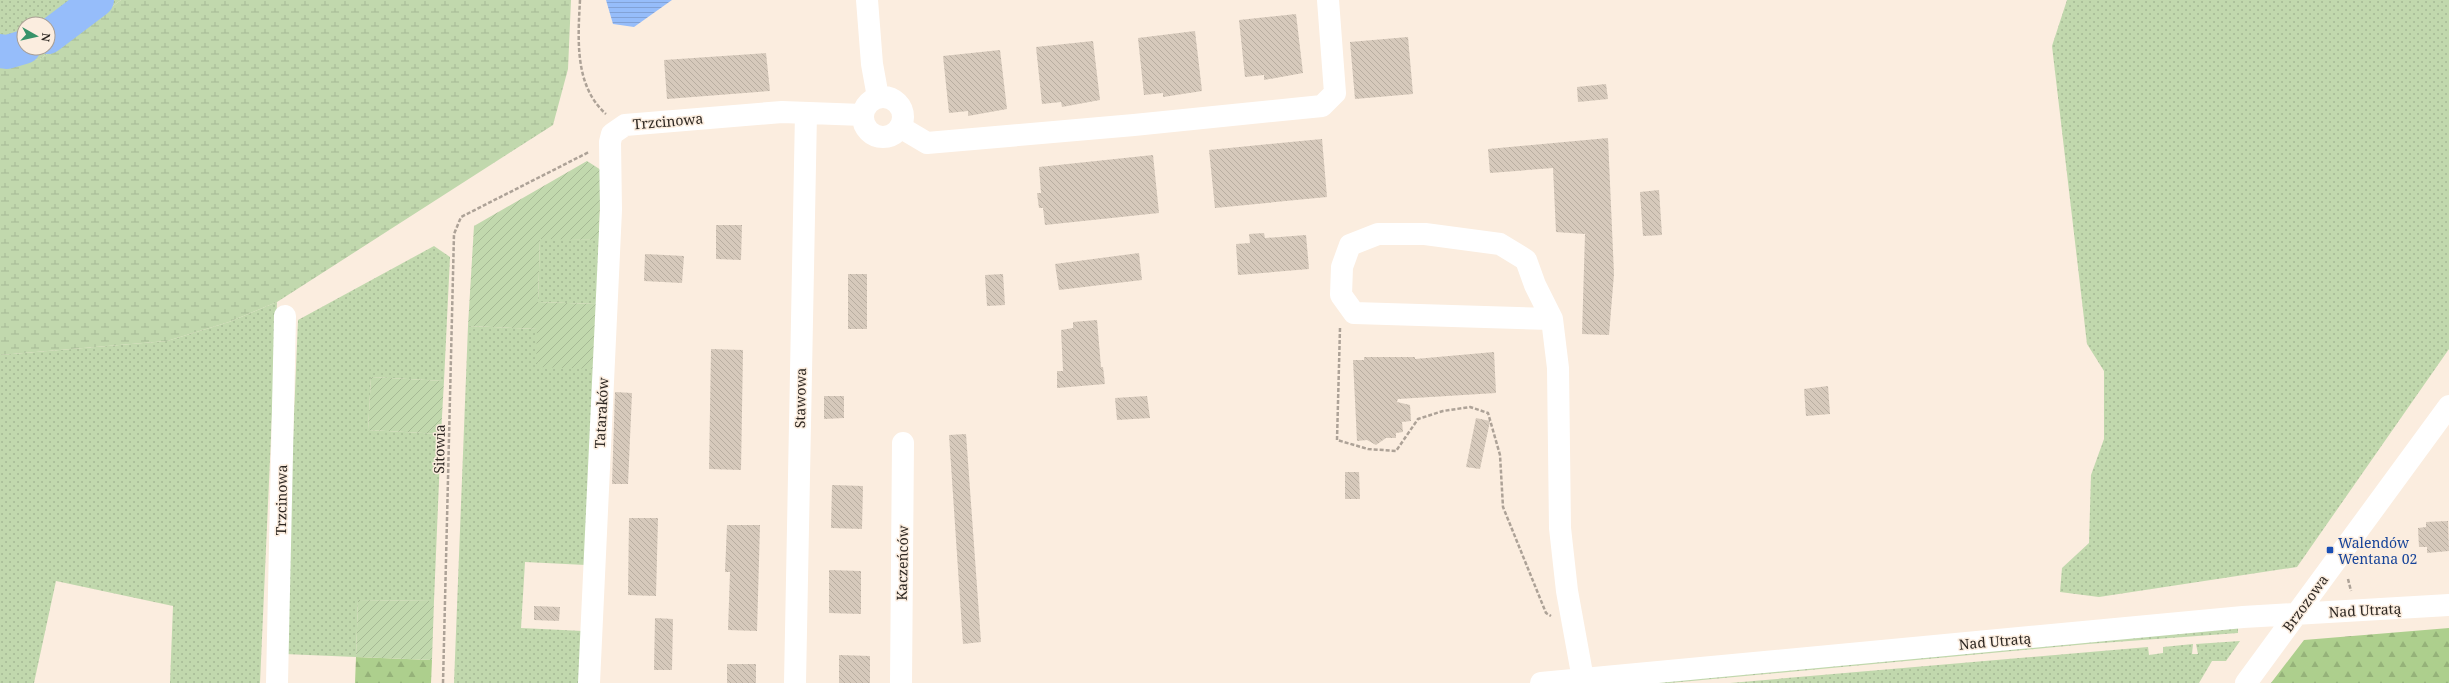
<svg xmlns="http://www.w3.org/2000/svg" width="2449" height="683" font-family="'Noto Serif',serif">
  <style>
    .grass { fill: url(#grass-dots); fill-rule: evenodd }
    .forest { fill: url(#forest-firs) }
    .wetland { fill: url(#wetland-marsh) }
    .garden { fill: url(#garden-furrows) }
    .water { fill: url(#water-rules) }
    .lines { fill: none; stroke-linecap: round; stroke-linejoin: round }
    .river { stroke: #96bdfa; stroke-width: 34 }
    .building { fill: url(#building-back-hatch) }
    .path { stroke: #ada297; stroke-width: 2.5; stroke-dasharray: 4 2; stroke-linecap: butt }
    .minor { stroke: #fff; stroke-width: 22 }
    .transit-dot { fill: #1a4fb4; stroke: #fbeddf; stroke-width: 1.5 }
    .labels { text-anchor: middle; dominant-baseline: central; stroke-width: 3; stroke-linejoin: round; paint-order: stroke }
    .street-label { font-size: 14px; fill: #2d2722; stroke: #fbeddf }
    .transit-label { font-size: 14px; fill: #164399; stroke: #fbeddf; text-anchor: start }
  </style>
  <defs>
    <pattern id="grass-dots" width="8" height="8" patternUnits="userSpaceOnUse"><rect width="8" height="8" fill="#c1d8ad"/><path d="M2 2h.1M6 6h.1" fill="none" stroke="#a6b995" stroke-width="1.8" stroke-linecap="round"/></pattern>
    <pattern id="forest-firs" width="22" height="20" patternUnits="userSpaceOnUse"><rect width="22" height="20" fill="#adcf8d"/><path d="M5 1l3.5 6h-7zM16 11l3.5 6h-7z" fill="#95b279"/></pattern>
    <pattern id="wetland-marsh" width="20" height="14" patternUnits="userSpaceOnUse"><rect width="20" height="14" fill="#c1d8ad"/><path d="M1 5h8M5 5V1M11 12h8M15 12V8" fill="none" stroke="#a6b995"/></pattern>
    <pattern id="garden-furrows" width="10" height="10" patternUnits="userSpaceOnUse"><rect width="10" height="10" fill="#c1d8ad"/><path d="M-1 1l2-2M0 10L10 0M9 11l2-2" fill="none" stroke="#a6b995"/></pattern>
    <pattern id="water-rules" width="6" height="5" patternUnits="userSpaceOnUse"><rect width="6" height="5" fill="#96bdfa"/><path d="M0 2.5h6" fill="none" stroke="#82a2d6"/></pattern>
    <pattern id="building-back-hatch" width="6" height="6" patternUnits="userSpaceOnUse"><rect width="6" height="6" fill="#d6c9bb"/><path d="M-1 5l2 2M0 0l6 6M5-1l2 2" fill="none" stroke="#b8ada0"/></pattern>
  </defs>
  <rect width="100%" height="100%" fill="#fbeddf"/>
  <!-- grass -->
  <path class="grass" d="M0,0H121L40,59L0,61ZM24,24H48V48H24Z
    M2067,0H2449V349L2297,567L2099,597L2060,592L2062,568L2089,543L2091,475L2104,439V371L2087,344L2052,46Z
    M540,238L599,240L597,304L538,302Z
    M434,246L450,257L444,381L371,377L368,430L441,434L434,601L358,600L356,657L284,654L298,320Z
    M277,302L260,683H170L173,606L56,581L34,683H0V355L167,341L229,322Z
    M468,326L537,329L595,369L586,565L525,562L521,628L583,631L580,683H454Z
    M2238,627V633L2088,644L1670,683H1624Z
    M2240,641L2226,661H2212L2199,683H1730L2148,647L2149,655L2163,653V647L2193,644L2192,654H2198L2196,644Z"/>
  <!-- forest -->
  <path class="forest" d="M2449,628V683H2271L2304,640Z
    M356,657L432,660L431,683H355Z"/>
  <!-- wetland -->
  <path class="wetland" d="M121,0H571L568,69L553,125L277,302L229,322L167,341L0,355V61L40,59Z"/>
  <!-- garden -->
  <path class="garden" d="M587,161L601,170L599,240L540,239L538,302L597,304L595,369L536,367L537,329L468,326L474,226Z
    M371,377L444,381L441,434L368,430Z
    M358,600L434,601L432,660L356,657Z"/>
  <!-- water -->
  <path class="water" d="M606,0H672L634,27L613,24Z"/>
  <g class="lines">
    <!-- river -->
    <path class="river" d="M48,37L97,0
      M0,51L7,52L24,47"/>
  </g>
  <!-- building -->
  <path class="building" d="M1296,14L1303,73L1264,80V75L1245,77L1239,20Z
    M1195,31L1202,91L1163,97V93L1144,95L1138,38Z
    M1408,37L1413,94L1355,99L1350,42Z
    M1093,41L1100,100L1062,107L1061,102L1042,104L1036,47Z
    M1000,50L1007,109L968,116V111L949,113L943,56Z
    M766,53L770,91L667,99L664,60Z
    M1606,84L1608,99L1578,102L1577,87Z
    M1608,138L1614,274L1609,335L1582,334L1585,234L1556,232L1553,168L1490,173L1488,149Z
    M1322,139L1327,197L1215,208L1209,150Z
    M1153,155L1159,213L1045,225L1043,208H1039L1037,193H1041L1039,167Z
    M1659,190L1662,235L1643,236L1640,192Z
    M716,225H742L741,260L716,259Z
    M1264,233L1265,238L1306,235L1309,269L1238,275L1236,244L1250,243L1249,234Z
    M1139,253L1142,280L1059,290L1055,264Z
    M645,254L684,256L682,283L644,281Z
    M848,274H867V329H848Z
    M1003,274L1005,305L987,306L985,275Z
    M1097,320L1101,367H1103L1105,384L1057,388V371H1063L1061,330L1073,328V322Z
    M711,349L743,350L741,470L709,469Z
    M1494,352L1496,393L1398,399L1397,402L1410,405L1411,421L1402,422L1403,432L1396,433V438H1386L1376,445L1367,440L1357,441L1353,360H1364V357H1415V359Z
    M1828,386L1830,414L1806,416L1804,389Z
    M615,392L632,393L628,484H612Z
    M824,396H844V418L824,419Z
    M1147,396L1150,418L1117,420L1115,398Z
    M1476,418L1490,421L1480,469L1466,467Z
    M966,434L981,642L963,644L949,435Z
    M1345,472H1359L1360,499H1345Z
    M832,485L863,486L862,529L831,528Z
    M629,518H658L656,596L628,595Z
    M2448,521L2449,551L2427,553V547H2419L2418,528L2426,527V522Z
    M727,525H760L757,631L728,630L730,572H725Z
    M829,570L861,571V614L829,613Z
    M534,606L560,607L559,621L534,620Z
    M655,618L673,619L672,670H654Z
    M839,655L870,656V683H839Z
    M727,664H756V683H727Z"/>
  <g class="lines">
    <!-- path -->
    <path class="path" d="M580,0C578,38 574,86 606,114
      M1340,328L1337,440L1368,449L1396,451L1418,419L1443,411L1470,407L1488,413L1500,455L1503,507L1546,613L1551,616
      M2348,579L2351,591
      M443,683L454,234L461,217L589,152"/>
    <!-- minor -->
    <path class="minor" d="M867,0L872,64L878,97
      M863 117a20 20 0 1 1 40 0a20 20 0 1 1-40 0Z
      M900,127L927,143L1134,125L1322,106L1335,93L1328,0
      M1552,319L1354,313L1341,295L1342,267L1350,245L1378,234H1425L1500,244L1526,260L1535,285L1552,319L1558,368L1560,528L1567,591L1583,679
      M277,683L285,316
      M589,683L611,210L610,142L612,134L625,125L782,112L863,115
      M795,683L806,113
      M901,683L903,443
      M1541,683L2243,617L2449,605
      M2246,683L2449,406"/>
  </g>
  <!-- markers -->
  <rect class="transit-dot" x="2326" y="546" width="8" height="8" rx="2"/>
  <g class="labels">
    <!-- street labels -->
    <g class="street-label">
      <text transform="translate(668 121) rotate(-5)">Trzcinowa</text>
      <text transform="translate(800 398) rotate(-89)">Stawowa</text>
      <text transform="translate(601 413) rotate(-87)">Tataraków</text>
      <text transform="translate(439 449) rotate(-89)">Sitowia</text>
      <text transform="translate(281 500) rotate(-89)">Trzcinowa</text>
      <text transform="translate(902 563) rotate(-89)">Kaczeńców</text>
      <text transform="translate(2305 603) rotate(-54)">Brzozowa</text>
      <text transform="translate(2365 610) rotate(-3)">Nad Utratą</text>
      <text transform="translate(1995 641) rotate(-5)">Nad Utratą</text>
    </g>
    <!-- transit labels -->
    <g class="transit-label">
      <text x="2338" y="542">Walendów<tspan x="2338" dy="16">Wentana 02</tspan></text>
    </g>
  </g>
  <!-- north arrow -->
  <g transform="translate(36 36) rotate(98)"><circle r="19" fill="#fbeddf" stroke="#a99e93"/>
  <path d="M0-3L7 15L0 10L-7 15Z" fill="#379369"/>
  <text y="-6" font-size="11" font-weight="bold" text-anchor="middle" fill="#2d2722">N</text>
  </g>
</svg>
